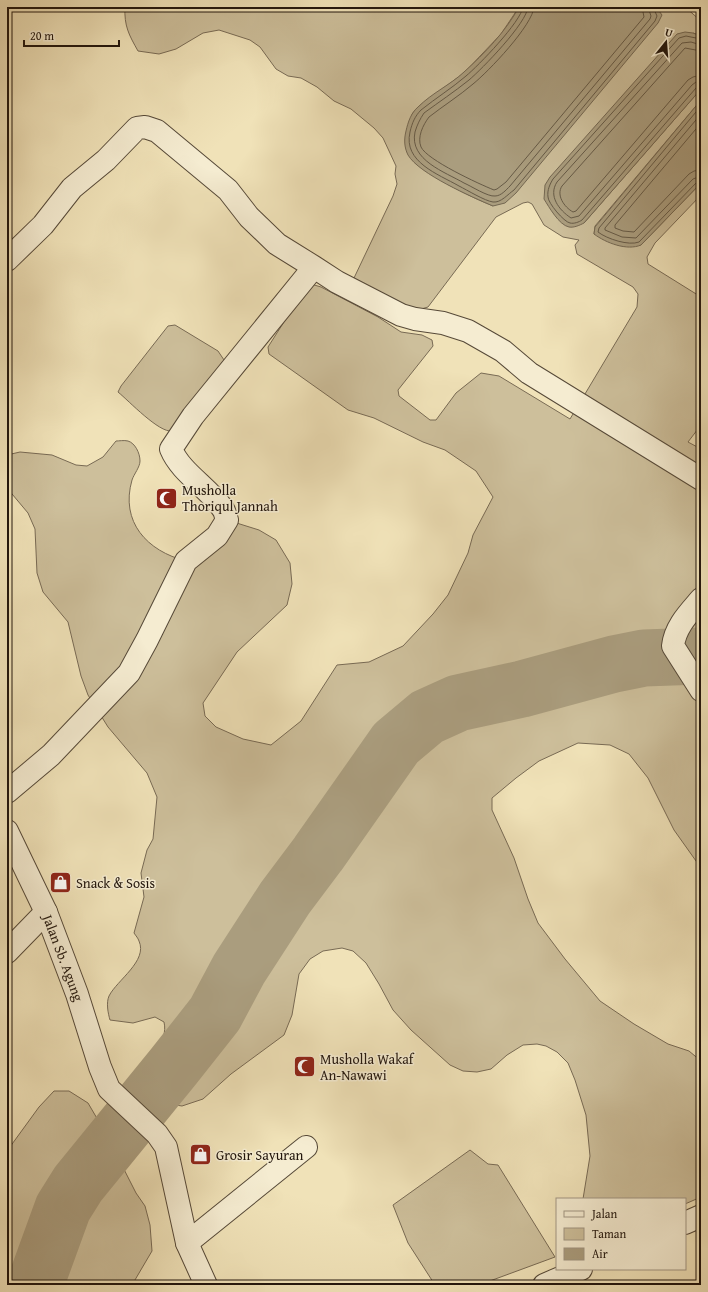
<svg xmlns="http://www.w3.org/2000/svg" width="708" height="1292" font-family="'Gentium Book Plus',serif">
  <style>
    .green { fill: #cdbf9b; stroke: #786a54 }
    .water { fill: #aa9d7e; stroke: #746751 }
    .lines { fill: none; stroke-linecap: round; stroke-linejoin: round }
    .shore { stroke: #665a46; stroke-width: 1 }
    .river { stroke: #aa9d7e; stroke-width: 57 }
    .minor-casing { stroke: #564938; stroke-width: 24 }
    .tertiary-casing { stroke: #564938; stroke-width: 24 }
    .minor { stroke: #f5ecd1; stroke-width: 22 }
    .tertiary { stroke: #f5ecd1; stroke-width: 22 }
    .labels { text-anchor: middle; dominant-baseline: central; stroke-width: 3; stroke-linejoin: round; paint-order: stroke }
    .poi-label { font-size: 14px; fill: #22160d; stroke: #f5ecd1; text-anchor: start }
    .street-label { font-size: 14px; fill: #22160d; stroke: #f5ecd1 }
  </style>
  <rect width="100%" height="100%" fill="#f0e2b8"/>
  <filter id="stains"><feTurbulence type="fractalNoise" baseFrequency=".005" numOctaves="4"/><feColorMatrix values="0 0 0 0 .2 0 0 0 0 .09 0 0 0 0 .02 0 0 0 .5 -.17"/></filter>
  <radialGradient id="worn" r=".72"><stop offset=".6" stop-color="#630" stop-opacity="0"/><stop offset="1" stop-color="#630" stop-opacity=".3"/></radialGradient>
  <!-- green -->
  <path class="green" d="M125,7H519L501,34L464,73L418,107L412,114L415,163C439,181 466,195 493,206L658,9L656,7H685L701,21V36L693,33L584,223L701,89V100L595,226L594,234L641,245L701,183V195L655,243L647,257L648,264L701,297V425L688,442L701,449V868L674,830L648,778L629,754L610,745L578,743L539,761L516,778L492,798V810L514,858L528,899L538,923L565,959L600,1001L634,1024L668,1044L689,1051L701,1061V1197L685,1204V1199H583L590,1156L586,1115L575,1080L568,1063L557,1052L546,1046L537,1044L523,1045L507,1055L491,1069L477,1072L463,1071L450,1065L411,1030L393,1010L379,984L366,963L353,951L342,948L323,951L310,959L299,974L292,1015L284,1035L231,1074L203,1099L182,1106L157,1102L142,1093C143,1089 142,1084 143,1080C146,1060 169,1043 164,1022L155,1017L133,1023L110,1020C108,1013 106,1003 109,996C117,980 148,961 139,941C138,938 136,936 134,933L144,897L141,873L147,850L153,839L157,797L147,773L108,727L88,695L81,676L68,622L43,592L37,573L35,529L28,513L7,488V455L20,452L52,455L76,465L87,466L103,457L116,441C119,441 124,440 128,441C135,443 140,453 140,461C140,467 134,474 132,480C120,522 147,551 186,561L227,520L259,530L276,540L290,563L292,584L287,605L237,652L203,703L205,716L216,727L243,739L271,745L301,721L337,665L369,662L403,646L433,614L448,595L468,553L473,535L493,497L476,471L445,450L423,442L374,418L348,410L269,354L268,347L305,289L311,284L321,287L378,317L401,332L422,335L432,340L433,346L398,390L399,396L430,420H436L456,393L481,373L499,376L570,419L637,307L638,294L633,287L577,254L575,245L579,240L563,237L544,225L532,204L528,202L523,203L496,217L428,307L414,311L358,285L354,278L393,196L397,184L395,174L396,166L383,138L374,128L351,109L334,101L317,87L301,78L288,76L276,69L260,47L250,40L219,30L203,33L176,49L159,54L138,51C129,35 124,26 125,7Z
    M175,325L218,351L224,360L172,431C159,433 129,401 118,392L121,386L168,326Z
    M54,1091H69L88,1103L105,1132L136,1193L145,1206L150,1225L152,1251L132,1285H7V1151L39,1107Z
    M470,1150L488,1164L498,1165L555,1257L479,1285H435L408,1243L393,1205Z"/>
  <!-- water -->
  <path class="water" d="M519,7H656L662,15L658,23L516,193L505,203L493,206C472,197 419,174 408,155C404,147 404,139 406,131C408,122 411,113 418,107C432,93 450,85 464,72C485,53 506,31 519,7Z
    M685,32L693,33L701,36V89L584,223C580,225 574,228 569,227C559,225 549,207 544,199L545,185L550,177L677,34Z
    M701,100V183L641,245C627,251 606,243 594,234L595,227Z"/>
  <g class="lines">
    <!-- shore -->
    <path class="shore" d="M523,7C521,22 478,66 466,76C452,88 436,98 421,110C415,116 412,123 410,132C403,162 438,174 459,186C467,190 485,201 493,202C501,203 508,194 514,190L655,21L657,16L653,7
      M528,7C527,23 482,69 469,80C454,92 439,102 424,113C420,119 417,125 415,132C409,160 445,172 464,183C471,186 488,197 495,196C501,196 506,190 510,186L650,19L651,16L648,7
      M534,7C533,25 488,72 473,84C459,96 443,106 429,117C423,125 417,137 421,147C427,160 479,184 494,190L497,189L506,182L644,17L642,7
      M701,39L686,36L679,38L553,179C550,184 547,190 548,197C548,203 564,222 570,223C574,224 579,222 582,220L696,88L701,86
      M701,45L691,42L682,43L557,182C548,196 559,210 571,218L579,216L692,85L696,82L701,81
      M701,51L685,48L562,186C556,195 564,207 573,212L576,211L688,80L693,77L701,75
      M701,106L599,228L598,232C607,239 629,246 639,242L697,182L701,181
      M701,114L605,228V230L622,237L636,238L693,179L701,176
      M701,123L615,225V228L623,231L634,232L689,174L694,171L701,170"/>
    <!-- river -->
    <path class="river" d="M35,1285L63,1208L78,1184L174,1066L215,1014L239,969L285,898L318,854L396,743L427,717L458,703L522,689L614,664L644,658L701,656"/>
    <defs>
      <path id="minor" d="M7,260L43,225L72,188L106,160L137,128L145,127L157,131L228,190L249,217L277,244L314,267L337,282L401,315L415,319L443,323L468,331L503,351L529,373L701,479
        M701,599C689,613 675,627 673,646L701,690
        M7,792L51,755L129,673L147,640L186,561L217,536L227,520C226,517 225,512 223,509C208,487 181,473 171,449L193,416L314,267
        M7,952L46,912
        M187,1243L306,1147"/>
      <g id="tertiary">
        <path id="s1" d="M7,831L46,912L77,994L100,1067L109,1089L157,1134L166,1147L187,1243L206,1285"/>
        <path d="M685,1223L701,1216"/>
        <path d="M544,1285L581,1269"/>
      </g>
    </defs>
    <!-- minor casing -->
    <use href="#minor" class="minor-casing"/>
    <!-- tertiary casing -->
    <use href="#tertiary" class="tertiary-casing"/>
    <!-- minor -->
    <use href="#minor" class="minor"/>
    <!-- tertiary -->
    <use href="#tertiary" class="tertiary"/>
  </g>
  <!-- icons -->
  <defs>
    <symbol id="mosque-square" viewBox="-11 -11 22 22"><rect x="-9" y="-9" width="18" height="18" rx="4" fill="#8f2418" stroke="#f5ecd1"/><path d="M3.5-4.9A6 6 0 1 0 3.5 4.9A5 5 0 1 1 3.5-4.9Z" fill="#fff"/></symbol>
    <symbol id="shop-square" viewBox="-11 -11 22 22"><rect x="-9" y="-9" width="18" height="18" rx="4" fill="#8f2418" stroke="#f5ecd1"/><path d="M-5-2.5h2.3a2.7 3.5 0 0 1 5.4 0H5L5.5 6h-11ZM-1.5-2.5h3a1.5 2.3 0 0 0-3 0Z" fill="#fff"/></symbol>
  </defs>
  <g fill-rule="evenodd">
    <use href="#mosque-square" x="154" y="486" width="25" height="25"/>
    <use href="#shop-square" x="48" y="870" width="25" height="25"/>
    <use href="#mosque-square" x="292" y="1054" width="25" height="25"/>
    <use href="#shop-square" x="188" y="1142" width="25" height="25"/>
  </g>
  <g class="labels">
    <!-- poi labels -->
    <g class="poi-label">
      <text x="182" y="490">Musholla<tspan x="182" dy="16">Thoriqul Jannah</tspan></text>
      <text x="76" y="883">Snack &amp; Sosis</text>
      <text x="320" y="1059">Musholla Wakaf<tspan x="320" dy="16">An-Nawawi</tspan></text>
      <text x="216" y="1155">Grosir Sayuran</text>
    </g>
    <!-- street labels -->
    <g class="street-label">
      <text stroke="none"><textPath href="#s1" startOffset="139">Jalan Sb. Agung</textPath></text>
    </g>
  </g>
  <!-- margin -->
  <rect width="708" height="1292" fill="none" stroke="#f0e2b8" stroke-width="24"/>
  <rect x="8" y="8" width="692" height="1276" fill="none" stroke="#22160d" stroke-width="2"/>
  <rect x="12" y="12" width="684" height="1268" fill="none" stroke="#22160d"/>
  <!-- legend -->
  <rect x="556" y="1198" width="130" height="72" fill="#f5ecd1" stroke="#a19683"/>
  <rect x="564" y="1211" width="20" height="6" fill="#f5ecd1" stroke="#a19683"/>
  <text x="592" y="1218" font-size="12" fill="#22160d">Jalan</text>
  <rect x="564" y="1228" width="20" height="12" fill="#cdbf9b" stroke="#a19683"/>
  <text x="592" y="1238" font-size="12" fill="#22160d">Taman</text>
  <rect x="564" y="1248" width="20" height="12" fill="#aa9d7e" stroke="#a19683"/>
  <text x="592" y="1258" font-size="12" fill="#22160d">Air</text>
  <!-- north arrow -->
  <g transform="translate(666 42) rotate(17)" stroke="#f5ecd1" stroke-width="3" paint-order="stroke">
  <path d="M0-3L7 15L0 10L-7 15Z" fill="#22160d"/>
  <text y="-6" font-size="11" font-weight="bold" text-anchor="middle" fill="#22160d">U</text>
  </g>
  <!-- scale -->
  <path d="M24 40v6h95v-6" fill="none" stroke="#22160d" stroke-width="2"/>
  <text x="30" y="40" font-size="12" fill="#22160d" stroke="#f5ecd1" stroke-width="3" paint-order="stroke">20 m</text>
  <rect width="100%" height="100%" filter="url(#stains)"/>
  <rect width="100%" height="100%" fill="url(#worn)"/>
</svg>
